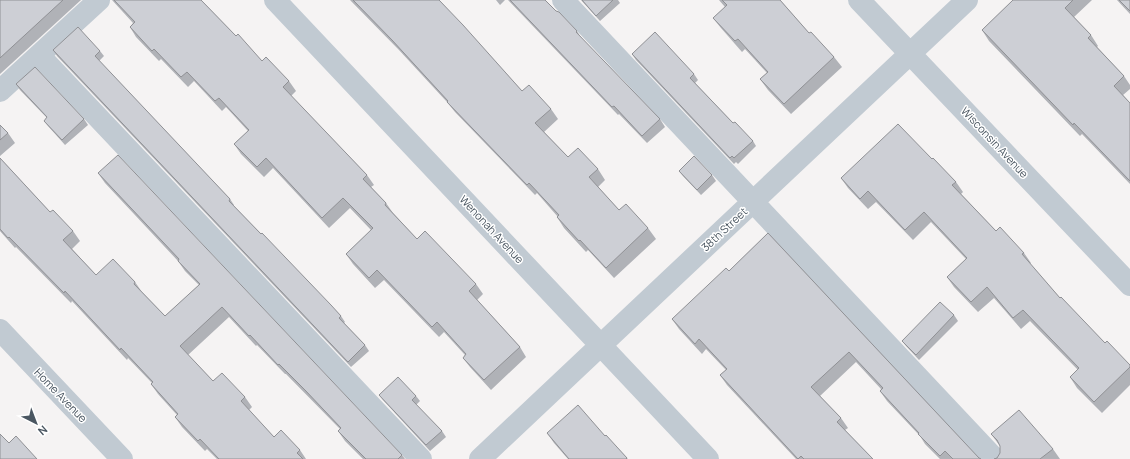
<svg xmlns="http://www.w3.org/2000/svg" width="1130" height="459" font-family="Manrope,sans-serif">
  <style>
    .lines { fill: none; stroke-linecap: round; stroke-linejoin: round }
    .minor { stroke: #c1cad2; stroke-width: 22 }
    .wall { fill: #b0b2b7 }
    .building { fill: #cdcfd5; stroke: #909195 }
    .labels { text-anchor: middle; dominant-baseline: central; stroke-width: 3; stroke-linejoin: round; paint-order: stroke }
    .street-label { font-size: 11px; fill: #4a5661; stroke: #fff }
  </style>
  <rect width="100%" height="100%" fill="#f5f3f3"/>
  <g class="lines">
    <!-- minor -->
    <path class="minor" d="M275,0L708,459
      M563,0L995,459
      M859,0L1130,285
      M39,55L421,459
      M0,91L99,0
      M0,330L122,459
      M480,459L967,0"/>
  </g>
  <!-- wall -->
  <path class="wall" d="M0,0H81L0,74Z
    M112,0H201L236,36L262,61L289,81L296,91L291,96L367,175L374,185L371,187L386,203L393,213L417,239L476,284L483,294L477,300L520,347L526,357L491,390L470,367L463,358L465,355L444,332L439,337L384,280L375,288L353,264L346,254L371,230L350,208L329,228L273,168L264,177L241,154L234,144L248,131L226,107L222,111L194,81L188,87L161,59L159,61L136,37L130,27L133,23Z
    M350,0H439L522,91L551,109L558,119L544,132L568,157L598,169L605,180L598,187L619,210L648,228L656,239L614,278L588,250L586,252L564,228L557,217H558L537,193L535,195L455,112L447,102L399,50Z
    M496,0H505L500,5Z
    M508,0H545L556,11L577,31L582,39L660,119L665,127L647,143L619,114L618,115Z
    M581,0H618L620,3L600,21Z
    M719,0H780L809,33L834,57L842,67L791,114L768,90L760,79L767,73L745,49L742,52L721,28L713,18L725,7Z
    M1013,0H1092L1074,17L1091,35L1098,46L1097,47L1124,76L1130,85V89L1123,95L1130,103V184L1082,134L1080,136L989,41L982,30Z
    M1117,0H1130V14Z
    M53,50L100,51L104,56L99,61L230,199L234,205H233L341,316L345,322L344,323L365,345L369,351L351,367L57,56Z
    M632,54L694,74L698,80L695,83L733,123L753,141L756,146L738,164L736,162L734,164L636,60Z
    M16,84L84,119L88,125L65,145L48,126L44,121L47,118L20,90Z
    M0,125L8,133L15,143L0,156Z
    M0,158L50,212L73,231L80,241L72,249L96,275L135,282L142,292L165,316L199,285L185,271L178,261L105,183L98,173L402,455L405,459H363L345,441L338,431L340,429L286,374H285L257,345L256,346L229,317L188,355L213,381L245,397L252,407L249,410L274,437L300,450L306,459H217L207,449L205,451L182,427L175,417L177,415L158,394L151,384L152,383L128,358L127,360L72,301L71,303L16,247L15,248L0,231Z
    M932,159L956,182L963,192L961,194L996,231L1024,253L1031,263L1030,264L1060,298L1105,343L1130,365V385L1102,413L1077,388L1070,377L1078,370L1030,321L1021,329L994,298L978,312L954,287L947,277L966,259L931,222L913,240L876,202L868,209L848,188L841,178Z
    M679,171L712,175L716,181L701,195L683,176Z
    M768,233L979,458L981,459H940L925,444L920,436L887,401L880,391L881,389L856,362L820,396L841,418L848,428L845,430L873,459H796L727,385L720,375L726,370L706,349L702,354L679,329L672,319L729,271Z
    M954,315L958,321L919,360L906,346L902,341Z
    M379,395L416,396L420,401L416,405L442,431L446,437L430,451L383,400Z
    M547,433L605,436L628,459H568L554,443Z
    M991,434L1053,449L1060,459H994L997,458L1000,453V446Z"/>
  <!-- building -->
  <path class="building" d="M0,0H63L0,58Z
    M114,0H201L236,36L238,34L262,61L266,57L289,81L283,87L367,175L363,179L386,203L385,205L417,239L425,231L476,284L469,291L520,347L484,380L463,358L466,354L437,322L432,327L377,270L369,278L346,254L373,228L343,198L322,218L266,158L257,167L234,144L249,130L219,98L215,101L187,72L181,77L154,49L152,51L130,27L135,22Z
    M353,0H439L463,25L522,91L529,85L551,109L535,123L568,157L578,148L598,169L589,177L619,210L626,204L648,228L606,268L580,240L579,241L557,217L559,215L529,183L527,185L447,102L448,101L392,40Z
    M510,0H545L556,11L559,12L577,31L576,32L660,119L642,136L614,106L612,107Z
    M582,0H613L596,16Z
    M722,0H780L809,33L811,32L834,57L784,104L760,79L768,72L738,39L735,41L713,18L727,5Z
    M1013,0H1073L1065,8L1091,35L1088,38L1124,76L1114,86L1130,103V181L1074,123L1073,125L982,30Z
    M1119,0H1130V11Z
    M78,27L100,51L95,56L230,199L229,201L261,234L262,233L331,305L341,316L339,318L365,345L348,362L53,50Z
    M655,32L694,74L690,78L733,123L735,122L753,141L734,158L732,156L730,158L632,54Z
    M35,67L84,119L62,140L44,121L47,117L16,84Z
    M898,124L932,159L933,158L956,182L952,185L996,231L1000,227L1024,253L1022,254L1060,298L1061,297L1105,343L1107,341L1130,365V367L1094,402L1070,377L1079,368L1023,310L1013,318L987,287L971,302L947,277L967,258L924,212L905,230L868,191L860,199L841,178Z
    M0,125L8,133L0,140Z
    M118,155L402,455L398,459H366L338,431L341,428L305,390L279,364L278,365L250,335L249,336L222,307L180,346L213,381L222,373L245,397L241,401L274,437L281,430L300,450L297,453L303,459H219L200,439L198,441L175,417L178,414L151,384L153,382L121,348L120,350L65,291L64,293L9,237L8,238L0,229V158L50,212L53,210L73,231L63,240L96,275L113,259L135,282L134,284L165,316L200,284L178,261L179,259L98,173Z
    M694,156L712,175L697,190L679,171Z
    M768,233L979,458L981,459H953L945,451L940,456L918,434L919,433L880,391L883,388L849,352L811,387L841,418L837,422L873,459H804L801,456L798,459L720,375L727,369L699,339L695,344L672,319L726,268L729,271Z
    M940,302L954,315L916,355L902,341Z
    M398,377L416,396L412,400L442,431L426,445L379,395Z
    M578,405L605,436L606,435L627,458L626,459H569L547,433Z
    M1019,410L1053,449L1040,459H994L997,458L1000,453V446L997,440L991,434Z
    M0,434L9,443L16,436L37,459H0Z"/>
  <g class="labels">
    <!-- street labels -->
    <g class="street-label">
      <text transform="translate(995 142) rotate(47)">Wisconsin Avenue</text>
      <text transform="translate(492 229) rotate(47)">Wenonah Avenue</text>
      <text transform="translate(724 229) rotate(-43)">38th Street</text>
      <text transform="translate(61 395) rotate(46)">Home Avenue</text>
    </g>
  </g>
  <!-- north arrow -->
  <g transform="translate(36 423) rotate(138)" stroke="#ffffff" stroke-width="3" paint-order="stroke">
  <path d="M0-3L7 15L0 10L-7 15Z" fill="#4a5661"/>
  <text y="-6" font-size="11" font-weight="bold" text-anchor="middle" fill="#4a5661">N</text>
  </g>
</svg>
